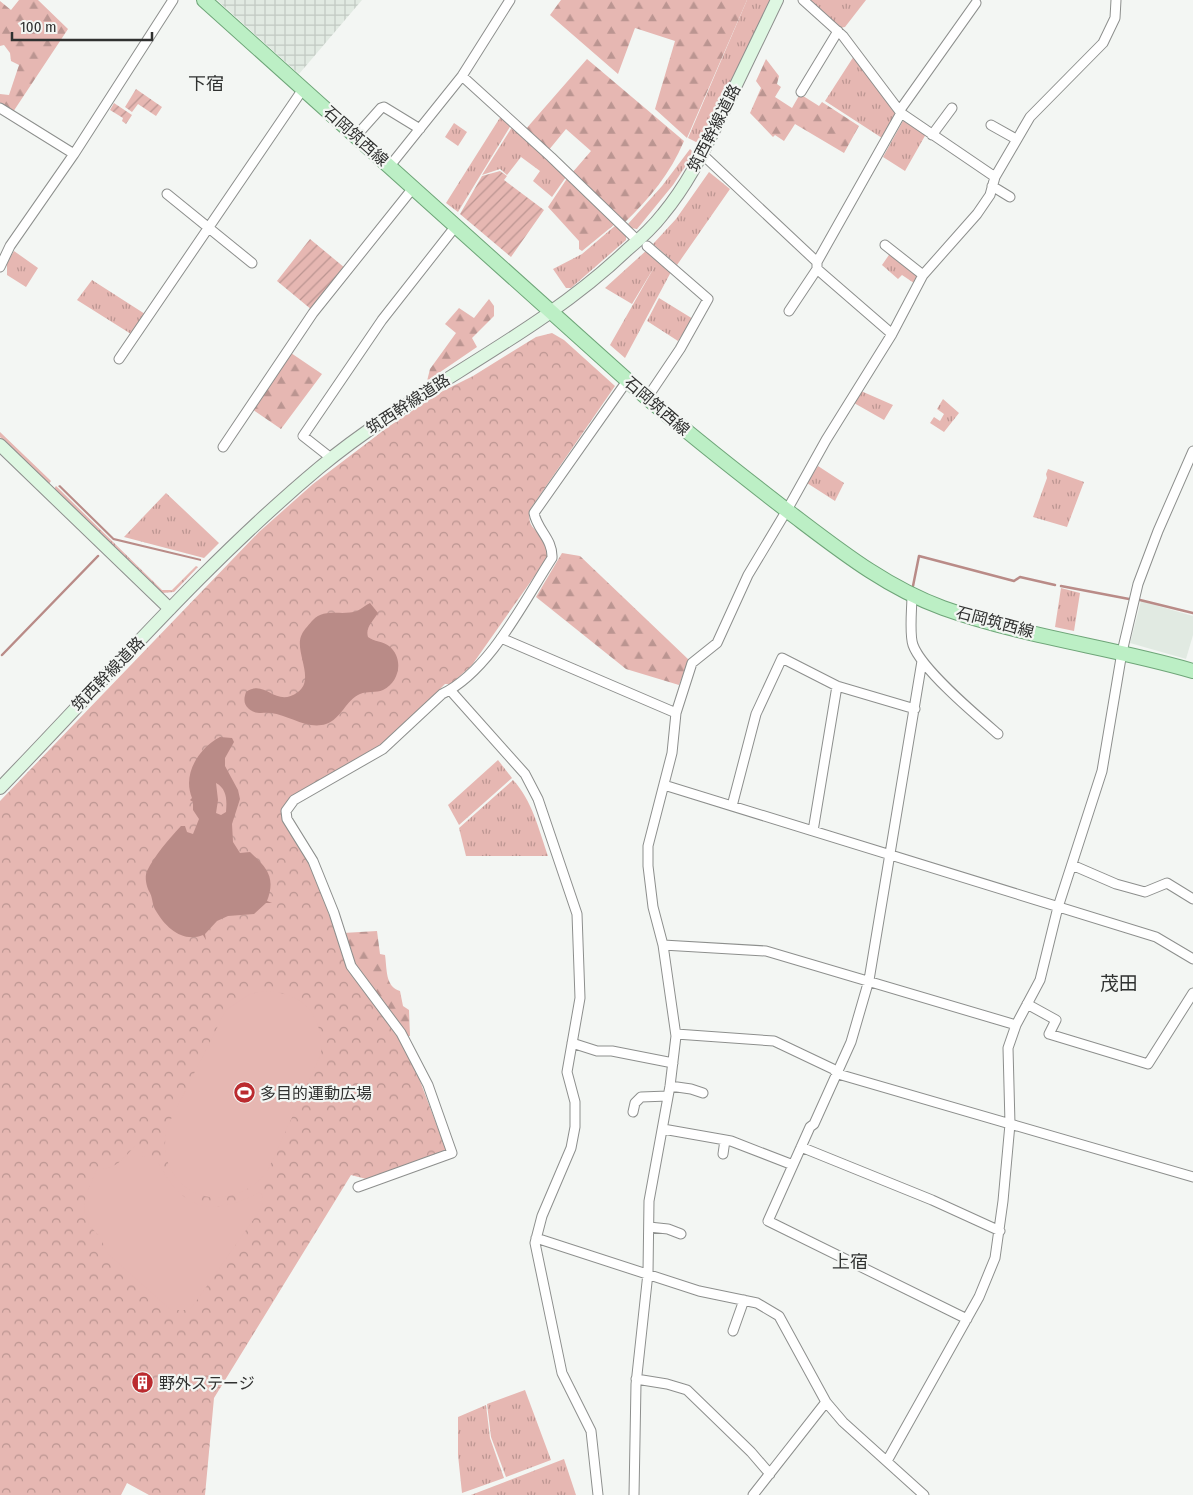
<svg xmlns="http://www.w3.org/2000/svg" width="1193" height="1495" font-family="'Fira Sans Condensed','Noto Sans JP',sans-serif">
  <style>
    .built { fill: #e1eae2 }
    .industrial { fill: url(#industrial-grid) }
    .grass { fill: url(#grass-tufts) }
    .forest { fill: url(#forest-firs) }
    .park { fill: url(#park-crowns) }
    .garden { fill: url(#garden-furrows) }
    .pitch { fill: #e6b7b2 }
    .water { fill: #b98b87; fill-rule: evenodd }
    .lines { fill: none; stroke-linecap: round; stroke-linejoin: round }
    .stream { stroke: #b98b87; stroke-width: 2.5 }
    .street-casing { stroke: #8d8f8d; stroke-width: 11 }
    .secondary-casing { stroke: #8d8f8d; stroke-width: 14 }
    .primary-casing { stroke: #6ea578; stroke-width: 16 }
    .street { stroke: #fff; stroke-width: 9 }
    .secondary { stroke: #def7e2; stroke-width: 12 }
    .primary { stroke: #bcefc5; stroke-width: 14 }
    .labels { text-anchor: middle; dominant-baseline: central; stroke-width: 4.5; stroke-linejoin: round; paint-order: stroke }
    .street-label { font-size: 16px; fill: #303130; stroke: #f3f6f3 }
    .poi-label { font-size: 16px; fill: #303130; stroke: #f3f6f3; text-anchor: start }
    .neighbourhood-label { font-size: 18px; fill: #2f3130; stroke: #f3f6f3 }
    .quarter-label { font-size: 19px; fill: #2f3130; stroke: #f3f6f3 }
  </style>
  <defs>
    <pattern id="industrial-grid" width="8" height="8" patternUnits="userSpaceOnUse" patternTransform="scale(1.25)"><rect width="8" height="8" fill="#e1eae2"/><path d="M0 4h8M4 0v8" fill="none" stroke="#c1c9c2"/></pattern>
    <pattern id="grass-tufts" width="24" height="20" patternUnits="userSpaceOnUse" patternTransform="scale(1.25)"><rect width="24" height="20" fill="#e6b7b2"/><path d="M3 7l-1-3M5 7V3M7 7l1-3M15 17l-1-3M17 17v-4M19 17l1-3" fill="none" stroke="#bb9591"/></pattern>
    <pattern id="forest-firs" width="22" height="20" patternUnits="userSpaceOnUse" patternTransform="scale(1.25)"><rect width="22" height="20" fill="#e6b7b2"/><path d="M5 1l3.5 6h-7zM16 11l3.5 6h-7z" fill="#bb9591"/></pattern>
    <pattern id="park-crowns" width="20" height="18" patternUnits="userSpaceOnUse" patternTransform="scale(1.25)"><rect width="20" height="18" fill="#e6b7b2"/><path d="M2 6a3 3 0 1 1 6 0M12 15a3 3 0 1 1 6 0" fill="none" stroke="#bb9591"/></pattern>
    <pattern id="garden-furrows" width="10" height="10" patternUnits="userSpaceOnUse" patternTransform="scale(1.25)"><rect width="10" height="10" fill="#e6b7b2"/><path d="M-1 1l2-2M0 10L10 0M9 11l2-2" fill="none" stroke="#bb9591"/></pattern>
  </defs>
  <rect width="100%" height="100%" fill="#f3f6f3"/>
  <!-- built -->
  <path class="built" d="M1141,601L1193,616V635L1186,659L1130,643Z"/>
  <!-- industrial -->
  <path class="industrial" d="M217,0H362L299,74Z"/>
  <!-- grass -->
  <path class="grass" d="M747,0H770L703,140L696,142L688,138Z
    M810,0H866L845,27L839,28Z
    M854,56L896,114L882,138L825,101Z
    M501,116L511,125L458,212L446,203Z
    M904,119L926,134L905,171L883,157Z
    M454,123L467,132L458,146L445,137Z
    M512,127L566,177L552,197L533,181L540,171L521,157L507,175L500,169L482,175Z
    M690,149L694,153L673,185L637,229L631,228L628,224L662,186Z
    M709,172L730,189L677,265L653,244L676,219Z
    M616,225L626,233V240L571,288H566L553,269L582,254Z
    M648,249L672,270L625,358L610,345L656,264L632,304L605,288Z
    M14,251L38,268L26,287L7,275V262Z
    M891,252L921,276L917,285L902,275L898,279L882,265Z
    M92,280L145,314L131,334L77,300Z
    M659,298L693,319L678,341L647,321Z
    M861,391L893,405L884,420L854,403Z
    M943,399L959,413L944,432L930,423L934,417L940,421L944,414L937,409Z
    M0,432L51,481L49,484L0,437Z
    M818,466L844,483L835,501L807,483Z
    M1048,469L1084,482L1067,527L1033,517L1047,478L1046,474Z
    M56,486L162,590H172L196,566L198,567L174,592L162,593L54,489Z
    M166,493L219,543L204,558L124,537Z
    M1061,588L1080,593L1074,631L1055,627Z
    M498,760L512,778L459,825L448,805Z
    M513,780C532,800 539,830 548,856H466L459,828Z
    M525,1390L551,1460L506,1477L491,1437L487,1404Z
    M486,1405L490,1438L504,1478L462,1493L458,1455V1417Z
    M564,1459L576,1495H471Z"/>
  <!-- forest -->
  <path class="forest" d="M19,0H38L68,29L13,112L0,104V94L9,95L19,65L11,61L10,53L4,45L0,46V1L11,10Z
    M561,0H747L687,138L655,109L675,41L635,28L618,74L550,15Z
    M587,59L684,141C670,174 650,198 624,223L572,173L591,151L566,129L548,151L525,130Z
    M766,59L779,76L777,84L781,87L775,97L792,108L800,94L819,106L822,102L859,126L844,153L795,124L784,141L775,135L773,137L750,113L761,88L756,81Z
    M568,177L615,224L582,251L579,249V241L548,207Z
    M489,299L494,306V316L472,338L477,347L427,381L430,369L456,333L445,324L459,308L474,318Z
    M291,353L322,374L281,429L252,409Z
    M562,553L580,556L689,660L679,685L626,669L536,597Z
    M377,931L380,954L385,955C387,968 385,987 400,991L403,1006L409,1010L410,1036H405L352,964L343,933Z"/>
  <!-- park -->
  <path class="park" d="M552,333L564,340L615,386L531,508C524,530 541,529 547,544C549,548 548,554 548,557L472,665L451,684H445L388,741L292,798L282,809L281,815L285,825L312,867L349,970L399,1037L417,1073L447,1152L370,1180L351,1175L214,1398L205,1495H149L127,1483L121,1495H0V801L259,532L313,484L388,427L439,393L473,376L536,337Z"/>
  <!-- garden -->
  <path class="garden" d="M136,89L162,107L156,116L138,104L132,112L125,107Z
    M114,103L132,115L126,124L122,121L123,118L110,110Z
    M500,171L507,176L504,180L544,210L511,257L460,214L482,176Z
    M310,239L345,268L312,310L277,281Z"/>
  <!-- pitch -->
  <path class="pitch" d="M265,991C305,993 323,1015 321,1054L267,1172C239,1207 183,1208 167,1160C164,1150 165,1139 166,1129L226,1010L250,994Z
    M136,1145H145L142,1156L153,1160L155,1156C180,1208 208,1220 260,1192L263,1196L262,1205L258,1213L190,1310H171L108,1254L100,1237L89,1225L84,1211L86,1194L97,1169C116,1170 124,1158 136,1145Z"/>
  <!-- water -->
  <path class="water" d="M60,485L114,538L201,559V561L113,540L58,486Z
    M370,603L378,613C373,621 365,628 368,637C374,642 383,641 389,646C404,658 400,682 383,690C376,693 367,691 360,694C346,700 341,719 326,724C307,730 289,715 271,713C263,712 256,715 249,709C243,704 244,698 246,692C266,678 275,709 298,692C316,679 293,650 302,634C304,630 310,623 313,620C324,608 344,616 357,611C361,609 366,605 370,603Z
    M220,737L232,738L234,742L225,758V766L238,790L240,799L232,824L233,842L240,853L250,852C267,868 276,877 267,901L272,903H266L254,914L228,916L217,921L205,934L206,940L203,935C183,943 166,928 156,911C152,905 153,899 150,893C147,888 144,878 147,871C155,855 168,840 181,826H185L187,832L193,834L199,819L193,810V802L190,800L192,798C182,774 199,748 220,737ZM216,783C227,789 227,800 226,812L221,815L216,813L218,800Z"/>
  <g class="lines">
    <!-- stream -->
    <path class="stream" d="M913,586L919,556L1014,581L1020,577L1055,585
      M1061,586L1129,599
      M1140,600L1193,613
      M2,655L98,556"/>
    <defs>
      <path id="street" d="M803,0L843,36L901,113L995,177
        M462,76L551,157L638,241
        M801,92L838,31
        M0,108L74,154
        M900,110L976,3
        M991,125L1016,139
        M932,135L952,108
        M356,136L381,108L384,107L420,129
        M702,154L817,262
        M389,167L462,76L510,0
        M992,186L1010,197
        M167,194L252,263
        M885,245L923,275
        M647,246L708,299L680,349L647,398
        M0,267L10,246L74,154L173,0
        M789,311L817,269
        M892,334L817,269V262L901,113
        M119,359L303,89
        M223,447L313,313L413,188
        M331,458L303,436L382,320L455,227
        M912,595C912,608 909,634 913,645C922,670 977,716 998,734
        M501,638L676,713
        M922,661L869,980L851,1042L814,1124L810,1127L768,1221L967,1319
        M450,690L525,774L538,799L577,914L580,998L567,1072L575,1102V1127L571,1148L542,1216L535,1243L562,1373L591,1431L598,1495
        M664,785L1156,937L1193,959
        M732,806L756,714L782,658L837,686L915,709
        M813,831L837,686
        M1072,865L1116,884L1145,892L1167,883L1193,899
        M663,945L766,951L1016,1025
        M1027,1004L1056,1020L1049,1034L1148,1064L1193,993
        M676,1034L774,1041L833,1069L838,1074L1193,1177
        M572,1043L597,1051H612L673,1063
        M670,1086L691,1089L703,1093
        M633,1112L635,1103L641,1097L668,1096
        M663,1129L731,1141L793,1165
        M801,1147L932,1200L1000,1231
        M723,1154L725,1140
        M358,1187L452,1153L428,1085L401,1033L351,966L334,913L313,861L287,819L286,811L294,800L383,749L442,694C490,671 524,601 552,558C553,539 537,530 534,513L627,381
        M649,1227L668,1229L681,1234
        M536,1238L699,1291L757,1303L779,1316L826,1402L843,1422L924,1495
        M733,1331L744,1300
        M636,1379L667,1384L687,1390L751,1452L770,1474
        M887,1461L979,1297L995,1258L1003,1201L1010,1124L1008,1048L1016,1025L1040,980L1058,907L1102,771L1122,652L1138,584L1158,531L1193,451
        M634,1495L636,1384L648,1273L649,1201L670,1086L676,1036L663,945L653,907L648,866V846L672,753L676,713L692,663L717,643L748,575L787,510L826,440L892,334L923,275L977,214L990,195L995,177L1030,117L1103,43L1115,18L1116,0
        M753,1495L826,1402"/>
      <path id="secondary" d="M0,445L170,609
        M0,788C105,680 203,565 319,468C416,387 535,338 627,250C640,239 653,227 663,214C689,183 705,148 723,112C741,75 759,37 777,0"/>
      <path id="primary" d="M204,0L647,398C694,438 741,475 789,512C838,549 885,587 943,608C1024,637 1111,647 1193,671"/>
    </defs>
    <!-- street casing -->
    <use href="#street" class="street-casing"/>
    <!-- secondary casing -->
    <use href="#secondary" class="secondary-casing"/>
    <!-- primary casing -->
    <use href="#primary" class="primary-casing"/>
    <!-- street -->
    <use href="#street" class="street"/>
    <!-- secondary -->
    <use href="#secondary" class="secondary"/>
    <!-- primary -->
    <use href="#primary" class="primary"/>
  </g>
  <!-- icons -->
  <defs>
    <symbol id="stadium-disc" viewBox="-11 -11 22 22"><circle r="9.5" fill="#bb2b2f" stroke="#f3f6f3"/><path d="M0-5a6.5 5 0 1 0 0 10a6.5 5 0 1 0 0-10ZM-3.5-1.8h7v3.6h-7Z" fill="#fff"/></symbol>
    <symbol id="building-disc" viewBox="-11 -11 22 22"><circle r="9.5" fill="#bb2b2f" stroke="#f3f6f3"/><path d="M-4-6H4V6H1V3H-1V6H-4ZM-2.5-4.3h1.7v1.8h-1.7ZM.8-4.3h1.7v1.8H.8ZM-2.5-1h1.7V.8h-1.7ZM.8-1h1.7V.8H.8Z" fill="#fff"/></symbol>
  </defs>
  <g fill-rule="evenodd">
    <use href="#stadium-disc" x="232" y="1080" width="25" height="25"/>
    <use href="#building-disc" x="130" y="1370" width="25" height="25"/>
  </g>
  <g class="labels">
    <!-- street labels -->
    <g class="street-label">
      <text transform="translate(714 128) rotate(-63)">筑西幹線道路</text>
      <text transform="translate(356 136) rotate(42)">石岡筑西線</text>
      <text transform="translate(408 404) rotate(-33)">筑西幹線道路</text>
      <text transform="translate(657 406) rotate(41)">石岡筑西線</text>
      <text transform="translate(995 622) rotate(15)">石岡筑西線</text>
      <text transform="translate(108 674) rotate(-46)">筑西幹線道路</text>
    </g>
    <!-- poi labels -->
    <g class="poi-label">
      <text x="260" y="1093">多目的運動広場</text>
      <text x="159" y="1383">野外ステージ</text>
    </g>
    <!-- neighbourhood labels -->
    <g class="neighbourhood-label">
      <text x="206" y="84">下宿</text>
      <text x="850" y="1262">上宿</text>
    </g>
    <!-- quarter labels -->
    <g class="quarter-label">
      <text x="1119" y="983">茂田</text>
    </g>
  </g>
  <!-- scale -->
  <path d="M12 32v8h140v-8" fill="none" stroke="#303130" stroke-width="2.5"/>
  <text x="20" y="32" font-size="15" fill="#303130" stroke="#f3f6f3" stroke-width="4" paint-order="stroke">100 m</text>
</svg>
